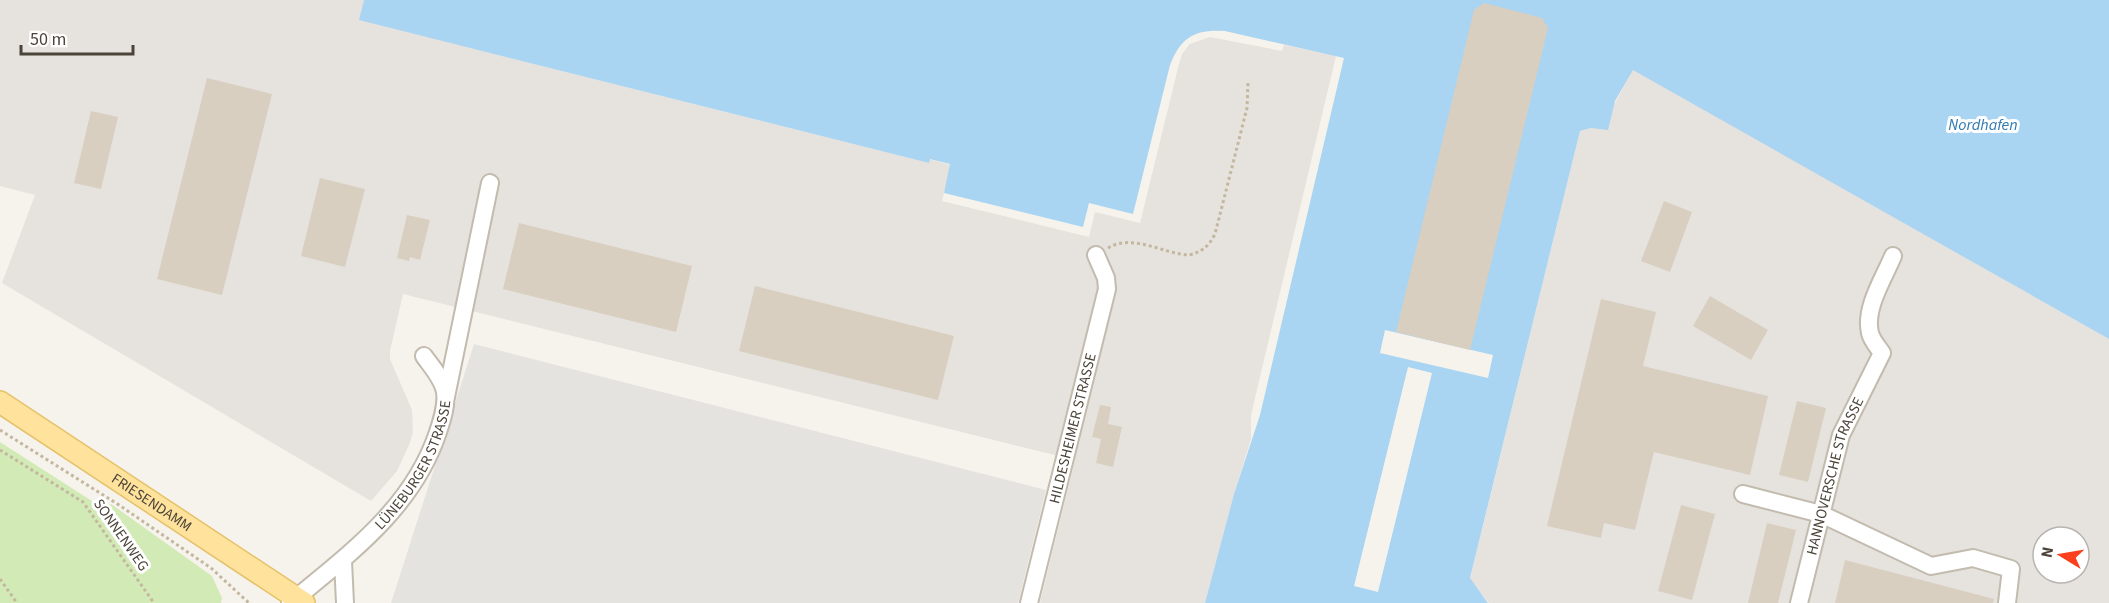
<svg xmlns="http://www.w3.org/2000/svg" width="2109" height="603" font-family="'Source Sans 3',sans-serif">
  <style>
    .industrial { fill: #e6e2dd; fill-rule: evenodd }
    .green { fill: #d2eab5 }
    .parking { fill: #e5e3e0 }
    .water { fill: #a9d4f2 }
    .pier { fill: #f6f3ec }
    .building { fill: #d8cfc1 }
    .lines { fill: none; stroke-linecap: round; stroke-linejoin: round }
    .minor-casing { stroke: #c2bbae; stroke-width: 20 }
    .major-casing { stroke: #e6c16a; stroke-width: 24 }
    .path { stroke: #c4b79f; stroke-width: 3; stroke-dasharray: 3 3; stroke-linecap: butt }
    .minor { stroke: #fff; stroke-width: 16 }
    .major { stroke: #ffe39c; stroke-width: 21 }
    .labels { text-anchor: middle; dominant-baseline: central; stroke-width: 6; stroke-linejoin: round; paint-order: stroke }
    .street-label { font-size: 15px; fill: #4b4439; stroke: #fff }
    .water-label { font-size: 16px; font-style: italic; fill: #2e7ab2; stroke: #fff }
  </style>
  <rect width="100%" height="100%" fill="#f6f3ec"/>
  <!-- industrial -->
  <path class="industrial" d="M0,0H364L360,20L929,163V159L951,165L942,201L1089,237L1095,212L1140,223L1178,68L1182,54L1190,44L1210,37L1282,51L1284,45L1336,56L1251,415V439L1234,494L1205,603H1040L1075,460L403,294L390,351V359L412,410L413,432L409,445L397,471L371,501L2,283L35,195L0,186Z
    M1633,69L2109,339V603H1489L1470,579L1580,131L1591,128L1614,105ZM2043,537H2079V573H2043Z"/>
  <!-- green -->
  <path class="green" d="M0,442L95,503L111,504L212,576L222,598L221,603H0Z"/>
  <!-- parking -->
  <path class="parking" d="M474,344L1046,490L1018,603H391Z"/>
  <!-- water -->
  <path class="water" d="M364,0H2109V339L1633,70L1615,101L1608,130L1591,128L1580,131L1470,578L1488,603H1205L1234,494L1260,415L1344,58L1225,31C1195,29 1181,37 1170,65L1133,214L1089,203L1083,227L944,193L950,164L930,159L929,163L359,20Z"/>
  <!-- pier -->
  <path class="pier" d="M1385,330L1493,355L1488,378L1380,353Z
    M1408,367L1432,373L1378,592L1354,586Z"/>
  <!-- building -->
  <path class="building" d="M1484,3L1542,18L1548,28L1470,350L1396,332L1474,10Z
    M207,78L272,94L222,295L157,279Z
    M91,111L118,117L101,189L74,183Z
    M320,178L365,189L345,267L301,256Z
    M1664,201L1692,212L1670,272L1641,261Z
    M407,215L430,220L420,260L410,257L409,261L397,258Z
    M519,223L692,266L676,332L503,289Z
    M755,286L954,336L938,400L739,351Z
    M1710,296L1768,330L1751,360L1693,326Z
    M1601,299L1656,312L1643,366L1768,396L1750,475L1654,452L1635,530L1604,523L1601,538L1547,526Z
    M1797,401L1826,408L1808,482L1779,475Z
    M1100,405L1111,407L1108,424L1122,427L1113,467L1096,463L1101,439L1092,437Z
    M1681,505L1715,514L1692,600L1658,591Z
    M1767,523L1796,530L1778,603H1748Z
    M1845,560L1994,599L1993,603H1835Z"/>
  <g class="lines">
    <defs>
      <g id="minor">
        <path d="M446,397L490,183"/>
        <path d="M1743,494L1821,514L1931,566L1973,558L2011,569L2007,603"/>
        <path d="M343,561L345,603"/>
        <path id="s1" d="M290,603C349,554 413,508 438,432C442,420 447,405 445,392C443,379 431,366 424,356"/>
        <path id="s2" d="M1029,603L1107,289L1106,278L1096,255"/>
        <path id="s3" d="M1799,603L1841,435L1882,353C1878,347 1872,341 1870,333C1864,308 1884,278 1893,256"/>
      </g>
      <g id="major">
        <path id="s4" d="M0,402L304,603"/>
      </g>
    </defs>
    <!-- minor casing -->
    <use href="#minor" class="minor-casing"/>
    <!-- major casing -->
    <use href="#major" class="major-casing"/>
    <!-- path -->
    <path class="path" d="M1108,248C1132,233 1164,254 1189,255C1202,252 1209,246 1215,234L1247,108L1248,83
      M0,430L119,505L211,568L249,603
      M0,450L83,502L154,603
      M0,579L17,603"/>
    <!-- minor -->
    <use href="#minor" class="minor"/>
    <!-- major -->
    <use href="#major" class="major"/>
  </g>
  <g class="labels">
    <!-- street labels -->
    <g class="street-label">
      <text stroke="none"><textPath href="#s2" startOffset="180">HILDESHEIMER STRASSE</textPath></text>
      <text stroke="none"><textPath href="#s1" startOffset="189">LÜNEBURGER STRASSE</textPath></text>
      <text stroke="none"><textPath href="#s3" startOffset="132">HANNOVERSCHE STRASSE</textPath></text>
      <text stroke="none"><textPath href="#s4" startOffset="182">FRIESENDAMM</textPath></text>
      <text transform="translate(121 535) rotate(55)">SONNENWEG</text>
    </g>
    <!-- water labels -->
    <g class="water-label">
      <text x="1983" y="125">Nordhafen</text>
    </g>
  </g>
  <!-- north arrow -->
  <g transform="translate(2061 555) rotate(281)"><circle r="28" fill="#ffffff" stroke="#b7b4b0" stroke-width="1.5"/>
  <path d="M0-4.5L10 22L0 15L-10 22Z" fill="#fc3f1d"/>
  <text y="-9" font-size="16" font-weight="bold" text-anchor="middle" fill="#4b4439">N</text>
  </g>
  <!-- scale -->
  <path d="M21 45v9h112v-9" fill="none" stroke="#4b4439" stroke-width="3"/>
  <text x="30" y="45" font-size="18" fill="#4b4439" stroke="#ffffff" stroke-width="4.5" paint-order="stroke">50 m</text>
</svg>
